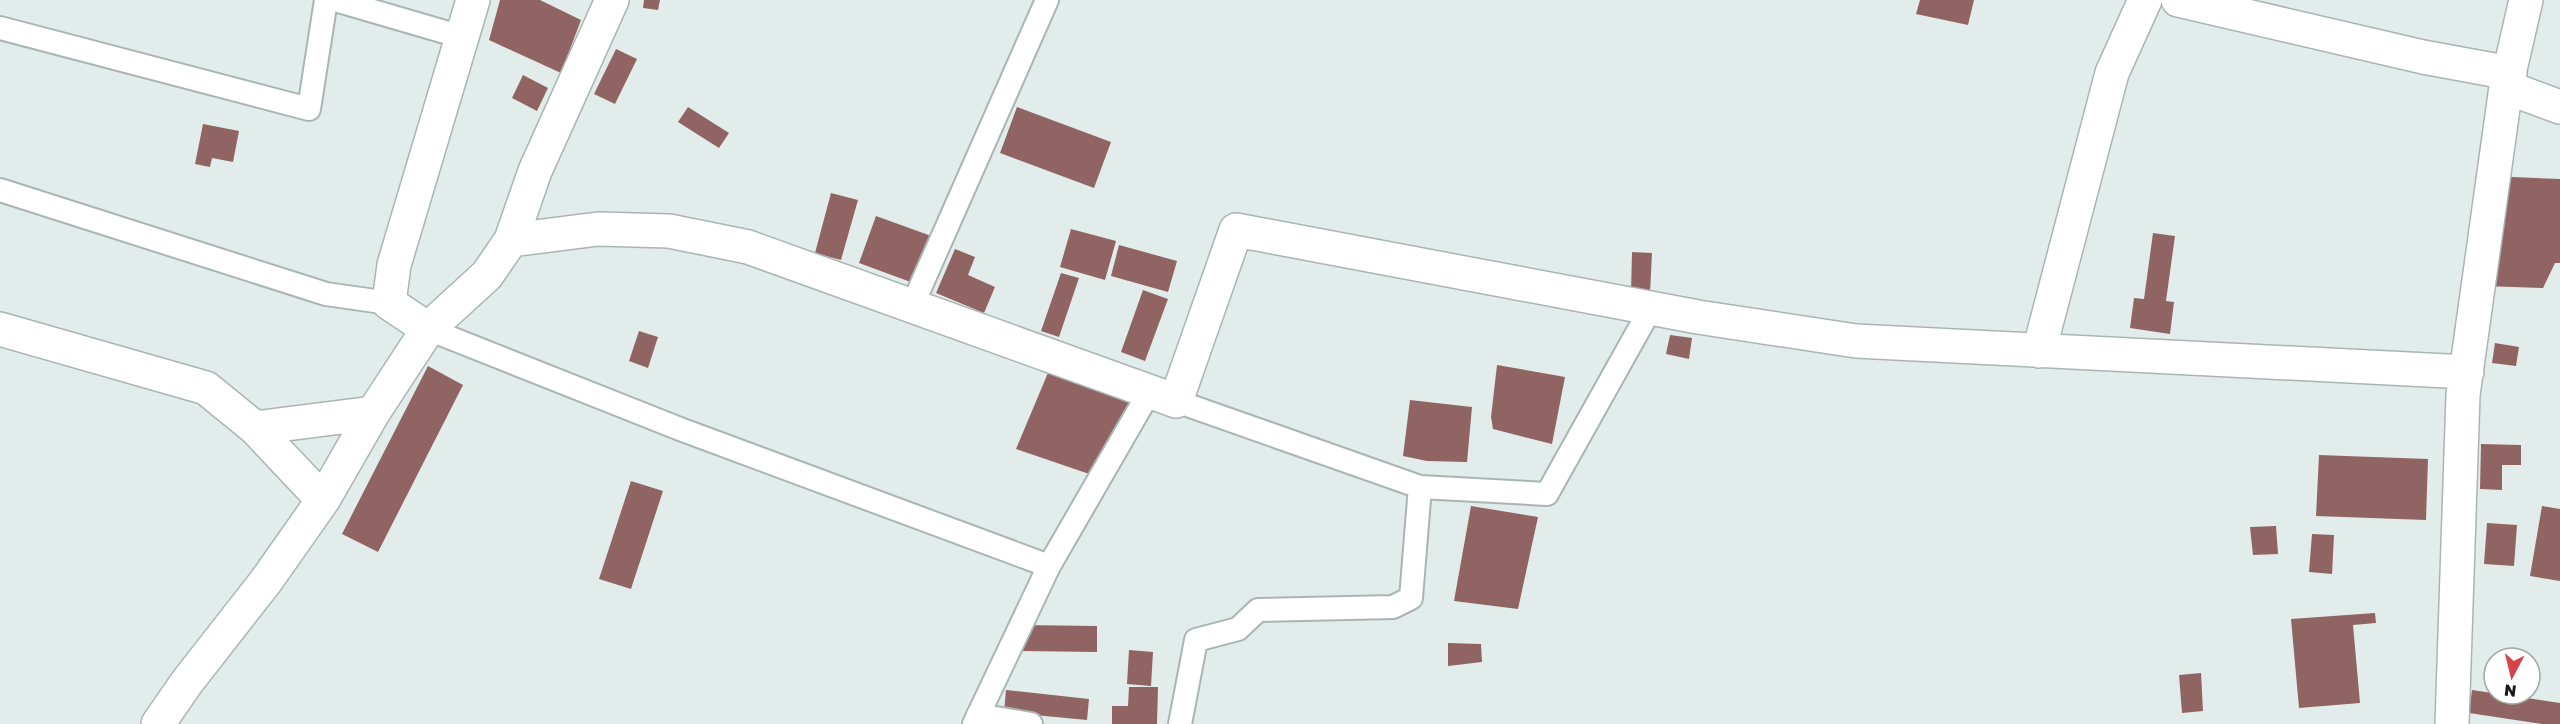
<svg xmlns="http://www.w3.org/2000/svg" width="2560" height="724" font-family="'Golos Text',sans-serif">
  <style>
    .building { fill: #906463 }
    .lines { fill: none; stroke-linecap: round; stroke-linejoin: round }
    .lane-casing { stroke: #aab5b3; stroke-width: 26 }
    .street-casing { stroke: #aab5b3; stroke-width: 36 }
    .lane { stroke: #fff; stroke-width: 22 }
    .street { stroke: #fff; stroke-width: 33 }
  </style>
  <rect width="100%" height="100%" fill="#e2edeb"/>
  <!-- building -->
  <path class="building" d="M500,0H540L581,20L561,73L489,40Z
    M644,0H660L658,10L643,8Z
    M1920,0H1974L1968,25L1916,14Z
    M616,49L637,59L615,104L594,94Z
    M523,75L548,88L537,111L512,98Z
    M688,107L729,133L719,148L678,122Z
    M1017,107L1111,142L1094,188L1000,153Z
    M203,124L239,131L233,162L212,158L210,167L195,164Z
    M2489,176L2560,179V263H2555L2543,288L2483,286Z
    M831,193L858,200L841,260L815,253Z
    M876,216L934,237L916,284L859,263Z
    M1071,229L1116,241L1105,280L1060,267Z
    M2153,233L2175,236L2166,301L2174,302L2170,334L2130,328L2134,298L2144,299Z
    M1119,245L1177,261L1168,292L1111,276Z
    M955,249L975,257L968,275L995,287L984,313L936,293Z
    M1632,252L1652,253L1650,293L1631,292Z
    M1061,273L1079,278L1059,337L1041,331Z
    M1143,290L1168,299L1145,361L1121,352Z
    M639,331L658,337L648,368L629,361Z
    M1670,335L1692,338L1689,359L1666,354Z
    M2495,343L2519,347L2516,366L2492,363Z
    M1497,365L1565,377L1552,444L1493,429L1491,417Z
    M428,366L463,385L378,552L342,534Z
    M1050,368L1134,396L1098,477L1016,449Z
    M1410,400L1472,407L1467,462L1427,461L1403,456Z
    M2481,444L2521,445V465H2502V490L2480,489Z
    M2319,455L2428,459L2426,520L2316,516Z
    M631,481L663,491L631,589L599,579Z
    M1471,506L1538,517L1518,609L1454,601Z
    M2542,506L2560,509V581L2530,576Z
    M2487,523L2517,525L2514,566L2484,564Z
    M2276,526L2278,554L2253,555L2250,527Z
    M2312,534L2334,535L2332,574L2309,572Z
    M2375,613L2376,623L2353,625L2360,703L2299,708L2291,619Z
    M1021,625L1097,626V652L1021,651Z
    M1448,643L1481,644L1482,662L1448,666Z
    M1129,650L1153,652L1151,686L1127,684Z
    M2201,673L2203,711L2182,713L2179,675Z
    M1129,687H1158L1157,724H1112V706H1128Z
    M1006,690L1089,699L1087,720L1004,712Z
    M2472,690L2560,703V724H2542L2469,713Z"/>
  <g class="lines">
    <defs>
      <path id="lane" d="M335,0L462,37
        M0,28L309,109L326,0
        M0,190L326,294L389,303
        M912,306L1047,0
        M428,329L680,429L1049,566L1150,391
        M1176,401L1420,487L1547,494L1651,308
        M978,715L1031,724
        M974,724L1049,566
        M1180,724L1196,640L1238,629L1258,610L1393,607L1411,598L1420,487"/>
      <path id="street" d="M2178,0L2423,57L2510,73
        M2506,87L2560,107
        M511,240L598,229L669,231L748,247L1176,401L1236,230L1698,317L1856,341L2467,372
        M0,329L206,388L255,428L323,500
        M428,329L389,303L394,265L473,0
        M2039,351L2112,73L2145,0
        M255,428L373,413
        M158,724L187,682L266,581L323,500L373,413L428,329L487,275L511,240L535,171L612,0
        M2452,724L2463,395L2506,87L2526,0"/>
    </defs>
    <!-- lane casing -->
    <use href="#lane" class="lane-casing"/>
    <!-- street casing -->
    <use href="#street" class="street-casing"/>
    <!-- lane -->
    <use href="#lane" class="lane"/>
    <!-- street -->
    <use href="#street" class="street"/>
  </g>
  <!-- north arrow -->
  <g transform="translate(2512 676) rotate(187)"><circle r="28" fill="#ffffff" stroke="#a2a3a3" stroke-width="1.5"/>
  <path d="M0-4.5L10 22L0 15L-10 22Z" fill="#d3434c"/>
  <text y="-9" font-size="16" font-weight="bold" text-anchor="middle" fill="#161a19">N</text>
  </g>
</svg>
